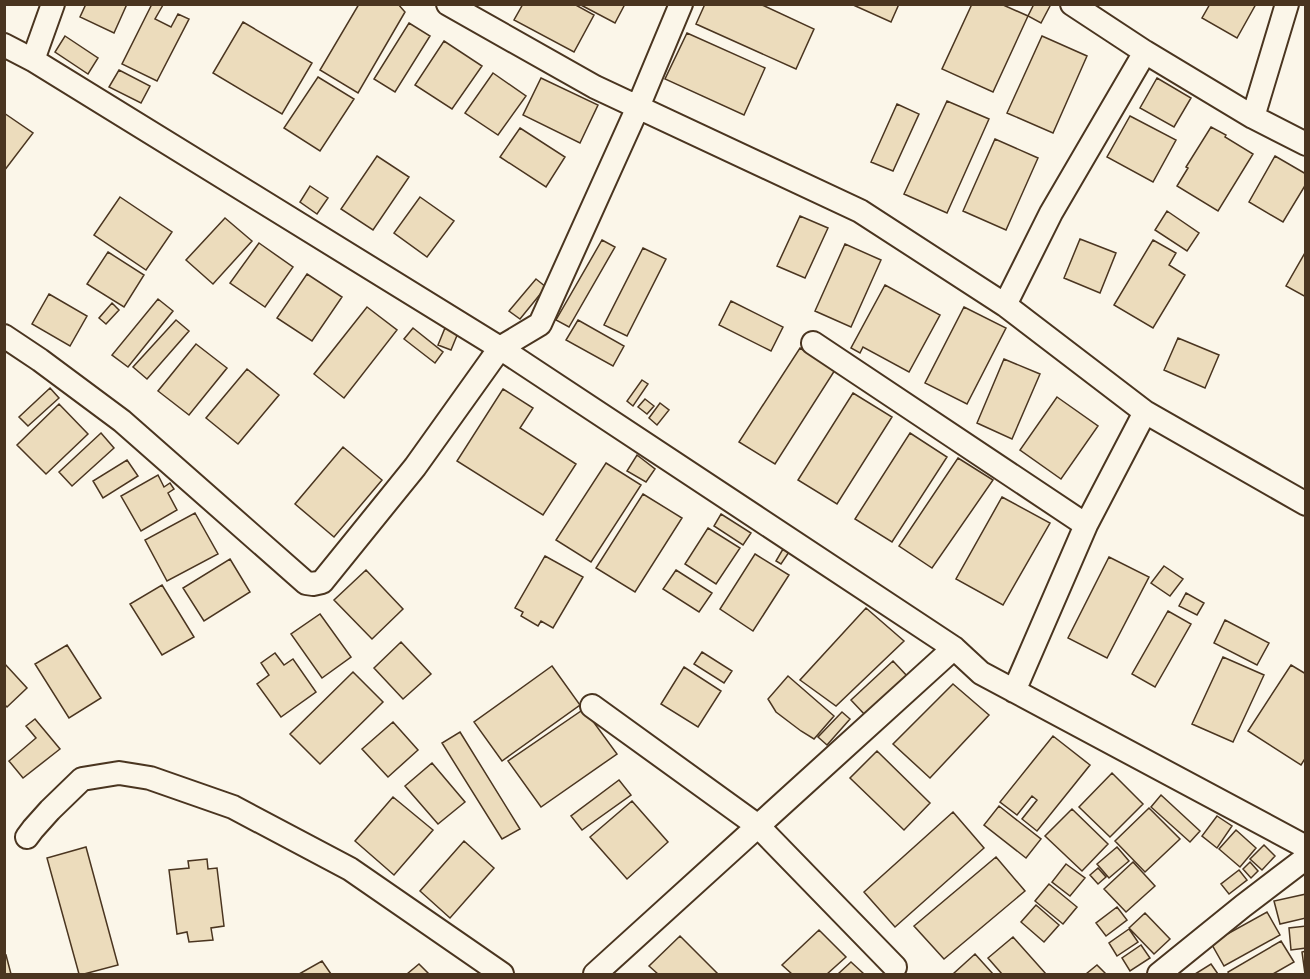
<svg xmlns="http://www.w3.org/2000/svg" width="1310" height="979" font-family="Montserrat,sans-serif">
  <style>
    .building { fill: #ecdcbc; stroke: #4a3520; stroke-width: 1.5 }
    .lines { fill: none; stroke-linecap: round; stroke-linejoin: round }
    .minor-casing { stroke: #4a3520; stroke-width: 26 }
    .minor { stroke: #fbf6e9; stroke-width: 22 }
  </style>
  <rect width="100%" height="100%" fill="#fbf6e9"/>
  <!-- building -->
  <path class="building" d="M86,4H127L114,33L80,17Z
    M152,4L163,5L155,19L171,27L178,14L189,19L157,81L122,64Z
    M359,4H398L405,12L358,93L320,70Z
    M523,4H574L594,15L574,52L514,20Z
    M579,4H625L615,23Z
    M705,4H760L814,29L796,69L696,24Z
    M851,4H899L891,22Z
    M972,4H1001L1028,16L993,92L942,69Z
    M1034,4H1051L1041,23L1028,16Z
    M1210,4H1256L1237,38L1202,18Z
    M243,22L312,63L282,114L213,73Z
    M409,23L430,36L395,92L374,79Z
    M687,33L765,68L744,115L665,79Z
    M65,36L98,58L88,74L55,52Z
    M1042,36L1087,56L1053,133L1007,113Z
    M444,41L482,66L452,109L415,85Z
    M119,70L150,86L141,103L109,87Z
    M493,73L526,96L498,135L465,113Z
    M318,77L354,99L320,151L284,128Z
    M541,78L598,105L580,143L523,115Z
    M1157,78L1191,98L1174,127L1140,108Z
    M947,101L989,119L947,213L904,194Z
    M897,104L919,114L893,171L871,162Z
    M4,113L33,133L4,171Z
    M1130,116L1176,140L1153,182L1107,157Z
    M1211,127L1226,135L1225,137L1253,154L1218,211L1177,186L1188,168L1186,167Z
    M520,128L565,157L546,187L500,157Z
    M995,139L1038,158L1006,230L963,211Z
    M377,156L409,177L373,230L341,209Z
    M1275,156L1306,174V184L1283,222L1249,202Z
    M310,186L328,198L317,214L300,202Z
    M120,197L172,232L146,270L94,235Z
    M420,197L454,221L427,257L394,233Z
    M1167,211L1199,233L1187,251L1155,230Z
    M800,216L828,228L805,278L777,266Z
    M225,218L252,241L213,284L186,260Z
    M1080,239L1116,253L1100,293L1064,278Z
    M602,240L615,247L569,327L556,320Z
    M1153,240L1176,253L1169,265L1185,275L1153,328L1114,305Z
    M259,243L293,267L265,307L230,283Z
    M845,244L881,260L851,327L815,311Z
    M643,248L666,259L627,336L604,325Z
    M1306,251V297L1286,286Z
    M108,252L144,275L124,307L87,284Z
    M307,274L342,297L312,341L277,318Z
    M536,279L546,287L520,319L509,311Z
    M885,285L940,315L909,372L863,347L860,353L851,348Z
    M49,294L87,316L70,346L32,324Z
    M158,299L173,311L128,367L112,355Z
    M731,301L783,327L771,351L719,325Z
    M112,303L119,310L106,324L99,318Z
    M367,307L397,330L344,398L314,374Z
    M964,307L1006,328L967,404L925,383Z
    M176,320L189,331L147,379L133,367Z
    M578,320L624,346L613,366L566,340Z
    M413,328L443,352L435,363L404,339Z
    M445,328L458,333L451,350L438,345Z
    M1178,338L1219,355L1205,388L1164,370Z
    M196,344L227,368L189,415L158,391Z
    M800,348L835,370L775,464L739,442Z
    M1004,359L1040,374L1012,439L977,423Z
    M247,369L279,395L238,444L206,418Z
    M642,380L648,384L633,406L627,401Z
    M50,388L59,398L28,426L19,417Z
    M503,389L533,408L520,428L576,464L543,515L457,461Z
    M853,393L892,417L837,504L798,480Z
    M1057,397L1098,426L1061,479L1020,450Z
    M645,399L654,406L647,414L638,407Z
    M660,403L669,410L657,425L649,418Z
    M59,404L88,434L46,474L17,445Z
    M101,433L114,448L72,486L59,472Z
    M910,433L947,457L892,542L855,519Z
    M343,447L382,480L334,537L295,504Z
    M637,455L655,469L646,482L627,471Z
    M958,458L993,480L932,568L899,546Z
    M127,460L138,476L103,498L93,481Z
    M606,463L641,485L591,562L556,540Z
    M158,475L164,487L170,483L174,489L168,493L177,510L141,531L121,496Z
    M643,494L682,518L635,592L596,568Z
    M1002,497L1050,523L1003,605L956,579Z
    M195,513L218,554L167,581L145,540Z
    M721,514L751,533L743,545L714,526Z
    M708,528L740,548L716,584L685,564Z
    M783,549L789,552L781,564L776,561Z
    M755,554L789,575L753,631L720,609Z
    M545,556L583,577L553,628L541,621L538,626L521,616L523,612L515,608Z
    M1109,557L1149,577L1107,658L1068,638Z
    M230,559L250,592L204,621L183,588Z
    M1164,566L1183,579L1170,596L1151,583Z
    M366,570L403,609L372,639L334,600Z
    M676,570L712,593L699,612L663,589Z
    M162,585L194,637L162,655L130,604Z
    M1186,593L1204,603L1197,615L1179,606Z
    M866,608L904,641L836,706L800,680Z
    M1168,611L1191,624L1155,687L1132,674Z
    M320,614L351,657L322,678L291,634Z
    M1225,620L1269,643L1257,665L1214,643Z
    M401,642L431,674L403,699L374,668Z
    M67,645L101,698L69,718L35,664Z
    M702,652L732,671L724,683L694,664Z
    M275,653L284,665L293,659L316,692L281,717L257,684L269,675L261,663Z
    M1223,657L1264,675L1233,742L1192,724Z
    M893,661L908,677L866,716L851,700Z
    M4,663L27,688L7,707L4,704Z
    M1291,665L1306,674V757L1301,765L1248,731Z
    M552,666L580,705L502,761L474,722Z
    M684,667L721,691L698,727L661,704Z
    M353,672L383,702L320,764L290,734Z
    M788,676L834,716L814,739L801,731L776,712L768,699Z
    M953,684L989,715L930,778L893,744Z
    M584,709L617,754L541,807L508,761Z
    M842,712L850,719L827,745L818,737Z
    M35,719L60,749L23,778L9,761L36,738L26,726Z
    M393,722L418,750L388,777L362,749Z
    M460,732L520,829L502,839L442,743Z
    M1053,736L1090,765L1037,831L1022,819L1037,800L1032,796L1017,815L1000,802Z
    M877,751L930,803L904,830L850,778Z
    M432,763L465,802L438,824L405,786Z
    M1112,773L1143,804L1110,837L1079,807Z
    M619,780L631,795L582,830L571,816Z
    M1161,795L1200,831L1190,842L1151,807Z
    M393,797L433,830L394,875L355,841Z
    M632,801L668,842L627,879L590,837Z
    M999,806L1041,839L1026,858L984,825Z
    M1149,808L1180,839L1145,872L1115,841Z
    M1072,809L1108,844L1082,871L1045,836Z
    M953,812L984,848L895,927L864,892Z
    M1217,816L1232,826L1217,848L1202,836Z
    M1236,830L1256,848L1240,867L1219,849Z
    M464,841L494,868L450,918L420,891Z
    M1264,845L1275,856L1262,870L1250,859Z
    M86,847L118,965L84,974H79L47,858Z
    M1117,847L1129,861L1109,878L1097,864Z
    M996,857L1025,891L944,959L914,926Z
    M207,859L208,869L217,868L224,926L211,928L213,940L189,942L187,932L177,934L169,870L189,868L188,861Z
    M1133,862L1155,886L1126,912L1104,889Z
    M1250,862L1258,871L1251,878L1243,869Z
    M1066,864L1085,878L1070,896L1052,882Z
    M1098,868L1106,877L1098,884L1090,875Z
    M1239,870L1247,880L1229,894L1221,884Z
    M1049,884L1077,907L1063,924L1035,901Z
    M1306,894V918L1280,924L1274,901Z
    M1036,905L1059,925L1044,942L1021,922Z
    M1117,907L1127,920L1106,936L1096,923Z
    M1267,912L1280,935L1224,966L1211,943Z
    M1145,913L1170,939L1154,954L1129,928Z
    M1306,926V948L1291,950L1289,928Z
    M1129,929L1138,942L1117,956L1109,943Z
    M819,930L846,957L827,974H792L782,965Z
    M680,936L718,974H658L649,966Z
    M1013,937L1046,974H1002L988,958Z
    M1281,941L1294,962L1273,974H1229L1228,972Z
    M1141,945L1150,958L1130,971L1122,958Z
    M1306,951V974H1305L1302,952Z
    M975,954L993,974H953Z
    M6,955L11,974H4V956Z
    M322,961L331,974H299Z
    M851,962L864,974H838Z
    M419,964L429,974H407Z
    M1211,964L1218,974H1195Z
    M1097,965L1106,974H1086Z"/>
  <g class="lines">
    <defs>
      <path id="minor" d="M448,4L595,87L860,211L1005,305L1145,412L1306,504
        M1072,4L1145,52L1253,117L1306,144
        M4,45L33,60L500,348L954,648L981,673L1306,847
        M33,60L53,4
        M1253,117L1287,4
        M1005,305L1051,213L1145,52
        M4,336L40,360L122,421L306,583L313,584L322,582L415,467L500,348L540,324L638,107L681,4
        M813,343L1086,525
        M1014,691L1086,525L1145,412
        M592,706L758,826L895,967
        M27,837L33,829L50,810L82,779L119,773L150,778L233,807L350,869L502,974
        M595,974L954,648
        M1159,974L1243,906L1306,858"/>
    </defs>
    <!-- minor casing -->
    <use href="#minor" class="minor-casing"/>
    <!-- minor -->
    <use href="#minor" class="minor"/>
  </g>
  <!-- border -->
  <rect width="1310" height="979" fill="none" stroke="#4a3520" stroke-width="12"/>
</svg>
